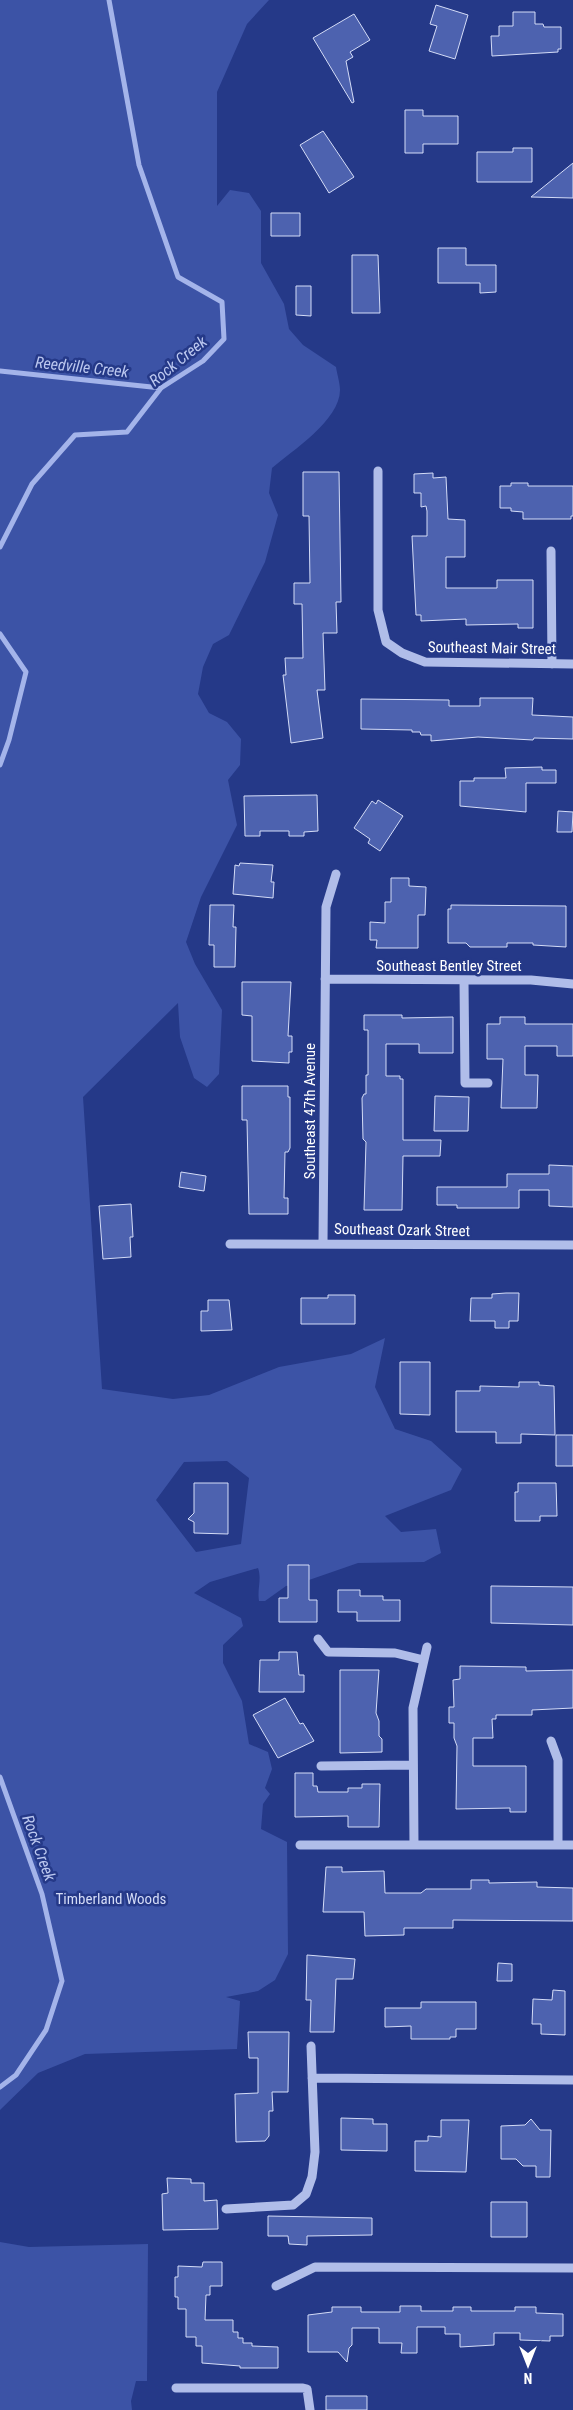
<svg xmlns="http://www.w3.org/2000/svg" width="573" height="2410" font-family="'Roboto Condensed',sans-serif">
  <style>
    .green { fill: #3c53a6; fill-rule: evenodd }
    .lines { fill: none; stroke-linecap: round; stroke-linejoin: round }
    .stream { stroke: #a4b4ea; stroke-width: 5 }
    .building { fill: #4d62af; stroke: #d4dcf7 }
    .minor { stroke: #b0bde9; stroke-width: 9 }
    .labels { text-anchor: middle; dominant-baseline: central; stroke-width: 5; stroke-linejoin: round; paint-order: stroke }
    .street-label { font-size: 15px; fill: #fff; stroke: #253988 }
    .park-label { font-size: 15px; fill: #d4dcf7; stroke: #253988 }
    .water-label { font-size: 16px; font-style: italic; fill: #bcc8f0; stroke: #253988 }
  </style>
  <rect width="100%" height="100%" fill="#253988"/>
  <!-- green -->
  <path class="green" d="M0,0H269L247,24L217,92V206L230,190L249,193L261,211V263L284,304L289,329L303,345L336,367C337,374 340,383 340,390C340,420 292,451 272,468L269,493L278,515L265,562L229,635L213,644L203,667L198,694L209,713L227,722L241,739L240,765L228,780L237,825L201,897L186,942L195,964L222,1010L219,1074L207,1087L194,1078L180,1037L178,1003L83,1097L102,1389L173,1399L209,1395L279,1367L351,1354L385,1338L375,1387L395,1429L431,1441L462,1469L451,1490L385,1516L401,1532L436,1529L441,1553L424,1562L358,1563L309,1580L304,1584L286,1586L265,1601H259C257,1589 262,1579 258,1568L210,1582L194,1593L241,1618L243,1626L223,1645V1663L242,1701L249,1744L268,1752L272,1769L265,1788L270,1794L263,1804L261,1829L287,1842L288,1954L275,1980L258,1991L226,1997L240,2001L237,2049L85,2054L38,2073L0,2110ZM227,1461L249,1478L241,1544L196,1552L156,1500L184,1462Z
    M0,2242L29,2247L148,2244L147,2381H136L131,2401L132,2410H0Z"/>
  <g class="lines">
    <!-- stream -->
    <path class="stream" d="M0,371L161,388
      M0,547L32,484L75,435L127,432L161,388L203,361L224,339L222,302L178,277L139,165L109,0
      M0,634L26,672L9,740L0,765
      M0,1777L42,1894L62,1981L46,2030L16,2075L0,2087"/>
  </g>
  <!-- building -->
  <path class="building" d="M436,5L468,15L455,59L429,51L437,26L430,24Z
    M513,12H535V24H543L544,27H561V49H558V52L492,56L491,36H499V26H513Z
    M354,14L370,40L350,52L353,57L346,61L354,102L352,103L313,38Z
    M405,110H423V116H458V144H423V153H405Z
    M323,131L354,177L329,193L300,145Z
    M513,148H532V182H477V152H513Z
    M573,163V198L531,197Z
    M271,213H300V236H271Z
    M438,248H466V265H496V292L480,293V283H438Z
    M352,255H378L380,313H352Z
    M296,286H311V316L296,315Z
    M303,472H339L341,602H336L337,633H323L325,690H317L323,738L291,743L283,675H286L285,658H303L302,604H294V583H310L309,516H303Z
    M433,473V478L446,477L448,519L465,520V557H446V588H497V580H533V628H518V624L466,625V619L421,621V615H416L412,536H427V511L426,506L421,507V493H414V474Z
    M511,483H528V486H573V516H571V519H523V512L511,511V508H500V486H511Z
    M480,698H533L532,715L573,717V739L534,738L533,740L478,737L431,741V735H421L420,732H412V730L361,729V699L449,700V706H480Z
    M542,767V770H556V783H526V812L460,806V781H474V778H506L505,768Z
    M317,795L318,831L304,832V836H289V831H260V836H245L244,796Z
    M378,800L403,816L380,851L368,843L370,839L354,828L372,801L376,804Z
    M558,811L573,812L572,832H557Z
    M240,863L273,865L271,882H274L273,898L233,894L235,865L239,866Z
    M391,878H409V886L426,887L425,915H418V948H376L377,940H370V922L385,923V902H391Z
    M210,905H234L233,927H236L235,967H214V945H209Z
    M451,905L566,906V947L533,945V943H507V947H470L466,943H448V909H451Z
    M242,982H291L288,1036H292V1052H289V1063L252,1061V1016L242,1015Z
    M364,1015H402V1018L453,1017V1053H419V1044H386V1076H400V1079H403V1140H441L440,1156H403L402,1210H364L366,1142L363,1139L362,1098L364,1094H366V1075H368V1030H364Z
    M500,1017H525V1024H573V1056H557V1046H525V1075H538L537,1108H501L503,1059H487V1024H500Z
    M242,1086H288V1097H290V1148L288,1152H285L284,1198H288V1214H249L247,1120H242Z
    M435,1096L469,1097L468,1131H434Z
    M549,1165L573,1166V1207L549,1206V1190H519V1208H457V1205H437V1187H507V1174H549Z
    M181,1172L206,1176L204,1191L179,1187Z
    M131,1204L133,1237H130L131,1257L103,1259L99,1206Z
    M506,1293H519L518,1321H509V1328H495V1321H470L471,1298H492V1294Z
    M328,1295H355V1324H301V1298H328Z
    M208,1300H229L232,1330L201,1331V1311H208Z
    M400,1362H430V1415L400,1414Z
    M519,1382H539V1385L554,1386L555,1435L521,1434V1443H496V1432H456V1391H480V1386L519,1387Z
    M556,1435H573V1466H556Z
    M194,1483H228V1534L194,1533V1522L188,1519L194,1513Z
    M518,1483H556L557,1516H540V1521H515V1492H518Z
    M288,1565H309V1600H317V1622H279V1598H288Z
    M491,1586L573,1587V1625L491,1623Z
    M338,1590H360V1596H383V1600H400V1621H357V1612H338Z
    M279,1652H297L299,1675H304V1692H259L260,1660H279Z
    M460,1666L526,1667V1671L573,1670V1708L532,1710V1715H496V1719H492L493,1738H473V1766H526V1812H510V1808L456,1809L457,1746L454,1738V1723H449V1707H454L453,1680L460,1679Z
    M340,1670H379L376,1713L379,1721V1736L382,1739V1752L340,1753Z
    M285,1698L300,1724L303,1723L314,1741L278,1758L253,1715Z
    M295,1773H313V1786H317L318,1792H348V1788H362V1784H380L379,1827H348V1816L295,1817Z
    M326,1867H342V1872L384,1871L385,1893H421L426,1889H471V1880H489V1883L537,1882V1887L573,1888V1921L453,1920V1928H404V1935L365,1936L364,1912H323Z
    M307,1955L355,1959L353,1979H336L334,2032H310L311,2000H306Z
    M498,1963L512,1964V1981H497Z
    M553,1990L565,1991V2035L541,2034V2024H532L533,1999L552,2000Z
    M421,2002H476V2029H456V2037H450V2039H411V2026L385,2027V2008H421Z
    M248,2032H289L288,2092H272L273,2111H269V2136L265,2141L236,2142L235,2094L258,2093V2058H249Z
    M341,2118L373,2119V2124H387V2151L341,2150Z
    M531,2119L540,2130H551L550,2177H536V2166H523L516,2159H501V2126L525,2125Z
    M441,2120H469L466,2172L415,2171V2141H428V2136L441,2137Z
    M167,2178L191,2179V2183H204V2201L217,2200L218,2229L163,2230L162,2194L168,2193Z
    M491,2202H527V2237H491Z
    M268,2216L372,2218V2235L307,2236V2245L289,2244L288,2236H268Z
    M203,2262H222V2286H210V2295H206L205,2320H233V2332H238V2338H243V2343H252V2346L278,2347V2368H240V2366L202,2363V2346H196V2337H186V2309H178V2297H175V2277H178V2266L202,2267Z
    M400,2306H421V2311H453V2307H471V2311H515V2307H536V2313L563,2314V2336H550V2341L520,2340V2333H494V2345L460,2347V2334H445V2327H417V2353H401L402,2343H379V2328H352V2345L349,2348L347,2362L338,2352H308V2315L332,2312V2307H361V2312H400Z
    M326,2396H367V2410H326Z"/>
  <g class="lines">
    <!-- minor -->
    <path class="minor" d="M378,471V610L386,642L402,653L425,662L573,664
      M551,551L552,664
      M325,979L531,980L573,984
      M464,980L465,1083H488
      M323,1243L326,907L336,874
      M230,1244L573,1245
      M318,1639L328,1652L395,1653L424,1660
      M551,1741L558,1760V1845
      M321,1766L413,1765
      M300,1845H573
      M414,1845L413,1708L427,1647
      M312,2078L573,2080
      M226,2209L293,2205L306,2194L312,2177L315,2152L311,2046
      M276,2286L315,2267L573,2268
      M176,2388H303L307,2389L310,2410"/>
  </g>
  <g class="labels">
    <!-- street labels -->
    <g class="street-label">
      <text transform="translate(492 648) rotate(1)">Southeast Mair Street</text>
      <text x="449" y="966">Southeast Bentley Street</text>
      <text transform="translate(310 1111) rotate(-90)">Southeast 47th Avenue</text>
      <text transform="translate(402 1230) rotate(1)">Southeast Ozark Street</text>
    </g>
    <!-- park labels -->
    <g class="park-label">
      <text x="111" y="1899">Timberland Woods</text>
    </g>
    <!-- water labels -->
    <g class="water-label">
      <text transform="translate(178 361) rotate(-39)">Rock Creek</text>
      <text transform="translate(82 367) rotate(6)">Reedville Creek</text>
      <text transform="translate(39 1848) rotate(70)">Rock Creek</text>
    </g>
  </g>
  <!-- north arrow -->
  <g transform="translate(528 2365) rotate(180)" stroke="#253988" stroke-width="4" paint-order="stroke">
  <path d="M0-4L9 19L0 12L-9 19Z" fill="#ffffff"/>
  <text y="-8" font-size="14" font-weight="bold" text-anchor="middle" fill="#ffffff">N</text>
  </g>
</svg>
